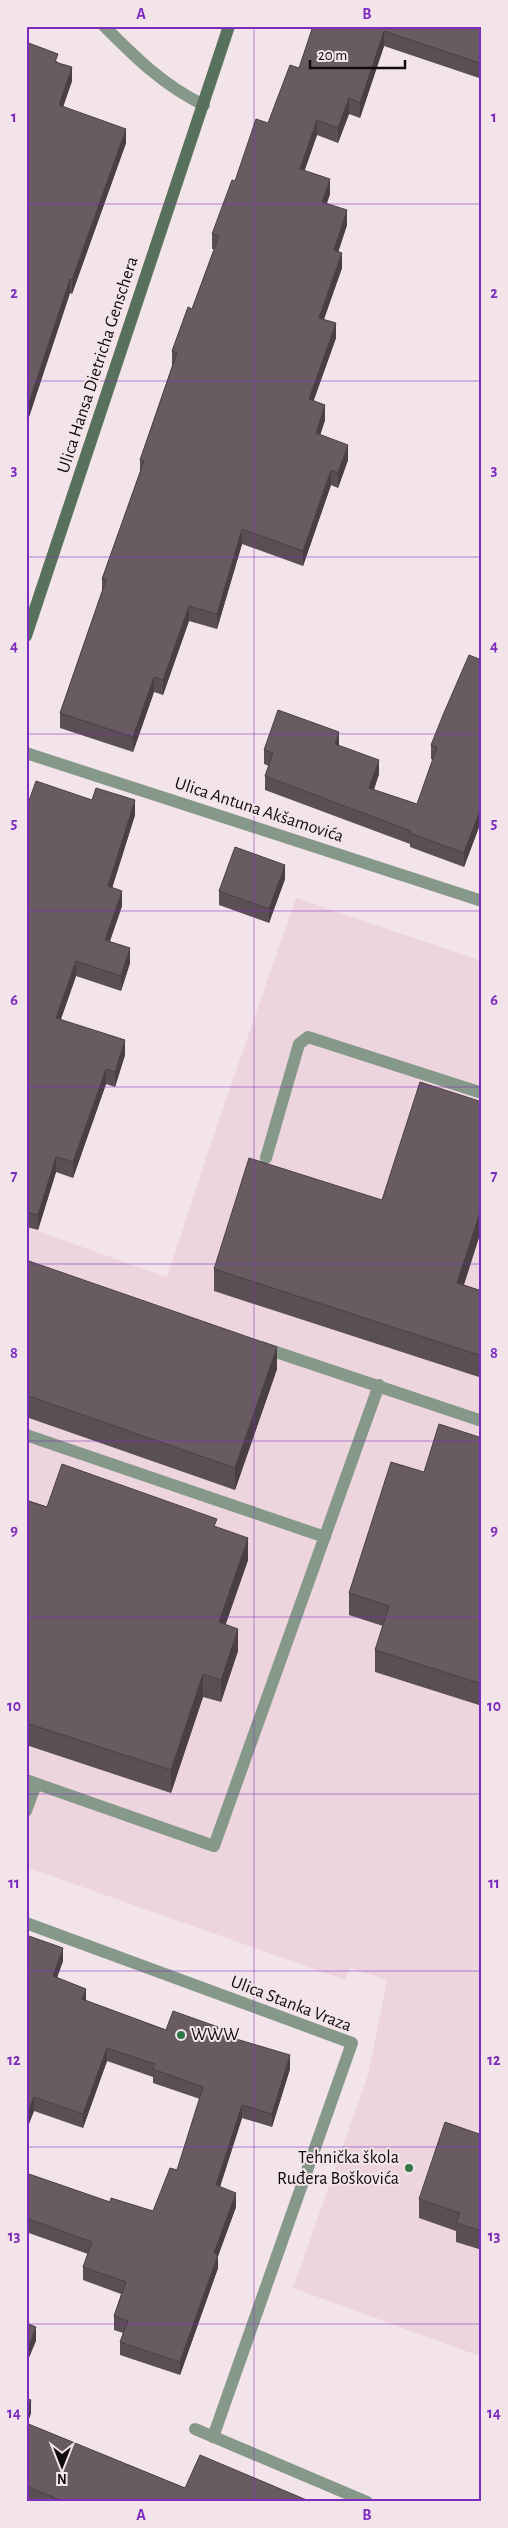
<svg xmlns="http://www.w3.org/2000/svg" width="508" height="2528" font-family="'Alegreya Sans',sans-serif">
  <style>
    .built { fill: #edd5dd }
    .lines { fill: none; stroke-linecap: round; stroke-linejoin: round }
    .service { stroke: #869889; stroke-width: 12 }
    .minor { stroke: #869889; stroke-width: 12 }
    .secondary { stroke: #57715c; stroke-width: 12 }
    .wall { fill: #5a4f53 }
    .shaded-wall { fill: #4a4044 }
    .building { fill: #695c61; stroke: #4a4044 }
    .grid { fill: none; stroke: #7b2cbf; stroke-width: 1; stroke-opacity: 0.55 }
    .poi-dot { fill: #307845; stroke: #f3e4e9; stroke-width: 2 }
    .labels { text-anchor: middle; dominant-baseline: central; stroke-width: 4; stroke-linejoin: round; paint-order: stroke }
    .street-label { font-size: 18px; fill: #100c0d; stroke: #f3e4e9 }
    .poi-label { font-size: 18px; fill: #100c0d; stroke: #f3e4e9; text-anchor: start }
    .neatline { fill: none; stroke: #7b2cbf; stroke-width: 2 }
    .grid-label { font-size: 16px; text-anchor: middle; font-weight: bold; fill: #7b2cbf }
  </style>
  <rect width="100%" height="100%" fill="#f3e4e9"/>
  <!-- built -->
  <path class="built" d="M296,898L476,959L482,963V2357L293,2288L368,2075L387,1980L350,1968L345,1980L26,1867V1227L167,1277L211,1143Z"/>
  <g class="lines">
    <!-- service -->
    <path class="service" d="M266,1158L299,1044L308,1037L482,1093
      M261,1347L482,1421
      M26,1435L325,1537
      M26,1780L214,1846L379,1385
      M26,1811L36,1784
      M195,2429L367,2502"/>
    <!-- minor -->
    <path class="minor" d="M104,26C135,57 164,86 204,105
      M26,753L482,901
      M26,1923L352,2043L213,2437"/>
    <!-- secondary -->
    <path class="secondary" d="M26,636L229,26"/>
  </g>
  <!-- wall -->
  <path class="wall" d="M313,26H482V79L384,46L360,118L349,114L338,143L317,135L304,171L330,194L327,203L347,225L338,252L342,268L324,319L336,338L313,401L325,420L320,435L348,460L338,488L331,485L303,566L242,544L217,629L189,621L163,695L154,692L133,752L60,728V713L102,592V579L140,472V460L172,366V351L192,309L214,249H212V234L235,181L299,68Z
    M26,42L58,62L72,81L63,106L126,143L72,294L70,293L28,420L26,419Z
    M482,651V819L464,867L410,847V844L265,790V776L269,766L264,764V750L339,746L379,774L374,790L417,804L433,760L431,759V745L479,659Z
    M26,809L135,815L112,888L122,906L110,941L130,963L121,991L76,976L61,1019L125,1055L115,1087L106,1084L73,1178L56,1172L38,1230L26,1227Z
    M285,879L269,923L219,905V891Z
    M482,1102V1228L464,1285L482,1291V1378L214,1291V1269L382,1200Z
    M26,1260L277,1369L235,1490L26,1417Z
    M482,1438V1706L375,1672V1650L383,1626L349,1615V1593L424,1472Z
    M26,1500L47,1507L217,1527L248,1560L225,1625L238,1651L221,1702L203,1697L171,1793L26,1745Z
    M26,1935L63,1961L57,1977L86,2001L166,2030L218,2034L290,2069L272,2127L242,2118L220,2187L236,2207L218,2256V2268L180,2375L120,2355V2342L123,2333L114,2330V2316L121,2294L83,2280V2267L88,2254L26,2232V2173L110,2202L153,2211L177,2170L200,2099L153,2083V2077L107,2061L83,2128L34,2111L26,2131Z
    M482,2135V2250L456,2242V2231L419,2218V2199Z
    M26,2398L31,2413L27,2424L185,2488L309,2502H26Z"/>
  <!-- shaded-wall -->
  <path class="shaded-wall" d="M384,31V46L360,118V103Z
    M72,67V81L59,119V105Z
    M349,98V114L338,143V128Z
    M317,120V135L300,184V169Z
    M126,129V143L72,294V280Z
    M330,179V194L322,217V202Z
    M347,210V225L334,265V250Z
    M342,253V268L319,333V318Z
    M70,279V293L28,420V406Z
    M336,323V338L309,414V399Z
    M325,405V420L316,448V433Z
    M348,445V460L338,488V473Z
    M331,470V485L303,566V551Z
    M242,529V544L217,629V614Z
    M189,606V621L163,695V680Z
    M154,677V692L133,752V737Z
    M339,732V746L335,744Z
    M379,760V774L369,802V788Z
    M482,796V819L464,867V853Z
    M135,800V815L108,901V886Z
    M285,865V879L269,923V909Z
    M122,891V906L105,955V940Z
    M130,948V963L121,991V976Z
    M76,961V976L56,1033V1018Z
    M125,1040V1055L115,1087V1072Z
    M106,1069V1084L73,1178V1162Z
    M56,1157V1172L38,1230V1215Z
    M482,1206V1228L457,1305V1283Z
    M277,1347V1369L235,1490V1468Z
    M248,1538V1560L219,1644V1622Z
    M238,1629V1651L221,1702V1680Z
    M203,1674V1697L171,1793V1770Z
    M63,1948V1961L53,1989V1976Z
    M86,1989V2003L82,1999Z
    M107,2048V2061L83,2128V2114Z
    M290,2055V2069L272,2127V2114Z
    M34,2097V2111L26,2131V2117Z
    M242,2105V2118L216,2199V2185Z
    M236,2193V2207L218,2256V2268L180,2375V2362L214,2253Z
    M36,2327V2341L26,2365V2352Z
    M31,2400V2413L26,2427V2413Z"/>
  <!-- building -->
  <path class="building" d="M313,26H482V64L384,31L360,103L349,98L338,128L317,120L300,169L330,179L322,202L347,210L334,250L342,253L319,318L336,323L309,399L325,405L316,433L348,445L338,473L331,470L303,551L242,529L217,614L189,606L163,680L154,677L133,737L60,713L106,580L102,579L144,461L140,460L177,353L172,351L188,307L192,309L219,236L212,234L232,180L235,181L256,119L268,123L290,65L299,68Z
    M26,42L58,54L55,62L72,67L59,105L126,129L72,280L70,279L28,406L26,405Z
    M482,651V796L479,804L482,805L464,853L410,833L411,831L265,776L273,753L264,750L278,710L339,732L335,744L379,760L369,788L417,804L437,747L431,745L443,715L469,655L479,659Z
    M36,781L92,800L96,788L135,800L108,886L122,891L105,940L130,948L121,976L76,961L56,1018L125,1040L115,1072L106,1069L73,1162L56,1157L38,1215L26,1212V809Z
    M235,847L285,865L269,909L219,891Z
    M420,1082L482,1102V1206L457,1283L482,1291V1356L214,1269L249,1158L382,1200Z
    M26,1260L277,1347L235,1468L26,1395Z
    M439,1424L482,1438V1684L375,1650L389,1606L349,1593L391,1462L424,1472Z
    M62,1464L217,1519L214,1526L248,1538L219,1622L238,1629L221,1680L203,1674L171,1770L26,1723V1500L47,1507Z
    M26,1935L63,1948L53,1976L86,1989L82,1999L166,2030L173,2011L218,2027L216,2033L290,2055L272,2114L242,2105L216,2185L236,2193L214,2253L218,2255L180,2362L120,2342L128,2321L114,2316L126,2282L83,2267L92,2242L26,2218V2173L110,2202L111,2198L153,2211L170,2168L177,2170L203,2087L153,2069L155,2064L107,2048L83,2114L34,2097L26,2117Z
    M445,2122L482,2135V2231L456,2223L460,2213L419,2199Z
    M26,2323L36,2327L26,2352Z
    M26,2398L31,2400L26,2413Z
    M26,2423L185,2488L200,2455L309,2501V2502H65L26,2486Z"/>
  <!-- grid -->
  <path class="grid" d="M254,26V2502M26,204H482M26,381H482M26,557H482M26,734H482M26,911H482M26,1087H482M26,1264H482M26,1441H482M26,1617H482M26,1794H482M26,1971H482M26,2147H482M26,2324H482"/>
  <!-- markers -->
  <g class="poi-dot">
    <circle cx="181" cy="2035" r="5"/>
    <circle cx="409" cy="2168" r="5"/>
  </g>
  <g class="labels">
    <!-- street labels -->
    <g class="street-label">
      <text transform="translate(98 365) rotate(-72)">Ulica Hansa Dietricha Genschera</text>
      <text transform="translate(259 810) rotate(18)">Ulica Antuna Akšamovića</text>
      <text transform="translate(291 2004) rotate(21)">Ulica Stanka Vraza</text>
    </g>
    <!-- poi labels -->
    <g class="poi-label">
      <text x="191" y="2035">WWW</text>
      <text x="399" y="2158" text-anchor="end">Tehnička škola<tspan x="399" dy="21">Ruđera Boškovića</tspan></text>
    </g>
  </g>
  <!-- border -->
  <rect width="508" height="2528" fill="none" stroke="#f3e4e9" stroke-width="55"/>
  <!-- north arrow -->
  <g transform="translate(62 2466) rotate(180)" stroke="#f3e4e9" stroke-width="4" paint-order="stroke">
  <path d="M0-4L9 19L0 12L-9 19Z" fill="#100c0d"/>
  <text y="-8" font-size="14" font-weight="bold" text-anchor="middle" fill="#100c0d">N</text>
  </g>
  <!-- scale -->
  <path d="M310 60v8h95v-8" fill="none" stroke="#100c0d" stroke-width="2.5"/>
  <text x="318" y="60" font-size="15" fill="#100c0d" stroke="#f3e4e9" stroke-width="4" paint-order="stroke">20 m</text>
  <rect x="28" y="28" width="452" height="2472" class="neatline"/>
  <g class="grid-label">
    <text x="141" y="19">A</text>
    <text x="367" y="19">B</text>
    <text x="14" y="122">1</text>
    <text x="494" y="122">1</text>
    <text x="14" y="298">2</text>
    <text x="494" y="298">2</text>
    <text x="14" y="475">3</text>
    <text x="494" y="475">3</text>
    <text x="14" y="651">4</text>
    <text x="494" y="651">4</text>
    <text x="14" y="828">5</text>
    <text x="494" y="828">5</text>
    <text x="14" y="1005">6</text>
    <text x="494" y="1005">6</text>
    <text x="14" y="1181">7</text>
    <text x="494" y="1181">7</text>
    <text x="14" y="1358">8</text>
    <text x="494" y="1358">8</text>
    <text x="14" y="1535">9</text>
    <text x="494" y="1535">9</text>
    <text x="14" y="1711">10</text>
    <text x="494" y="1711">10</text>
    <text x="14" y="1888">11</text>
    <text x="494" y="1888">11</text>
    <text x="14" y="2065">12</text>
    <text x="494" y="2065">12</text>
    <text x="14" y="2241">13</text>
    <text x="494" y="2241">13</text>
    <text x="14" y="2418">14</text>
    <text x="494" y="2418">14</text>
    <text x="141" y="2520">A</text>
    <text x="367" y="2520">B</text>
  </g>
</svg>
